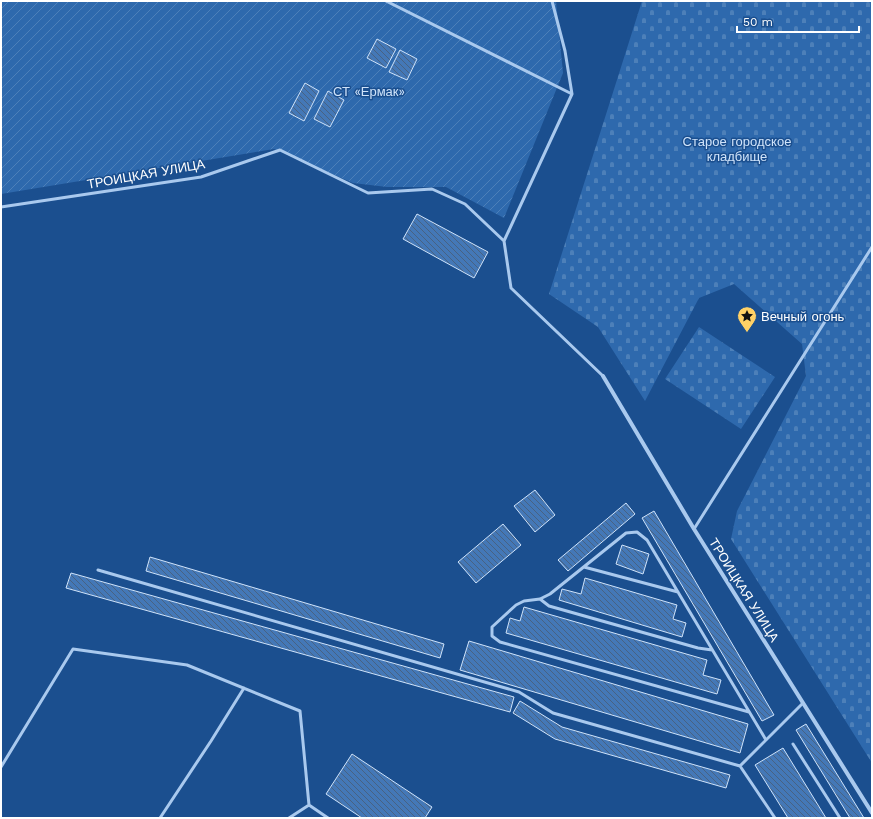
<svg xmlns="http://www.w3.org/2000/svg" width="873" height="819" font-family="'Work Sans',sans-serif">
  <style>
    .cemetery { fill: url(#cemetery-stones) }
    .garden { fill: url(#garden-furrows) }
    .building { fill: url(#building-back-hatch); stroke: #cfe3fa }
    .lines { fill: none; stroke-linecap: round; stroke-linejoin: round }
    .service { stroke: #a9c9ee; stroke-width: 3 }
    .minor { stroke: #a9c9ee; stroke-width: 4 }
    .labels { text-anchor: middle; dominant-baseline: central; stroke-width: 3; stroke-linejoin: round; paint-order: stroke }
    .park-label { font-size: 13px; fill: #cfe3fa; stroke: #1b4f8f }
    .street-label { font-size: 13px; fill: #fff; stroke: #1b4f8f }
    .poi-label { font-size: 13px; fill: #fff; stroke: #1b4f8f; text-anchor: start }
  </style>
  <defs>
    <pattern id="cemetery-stones" width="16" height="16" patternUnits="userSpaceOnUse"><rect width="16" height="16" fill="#2e69ad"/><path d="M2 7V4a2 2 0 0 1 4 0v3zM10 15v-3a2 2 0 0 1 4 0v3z" fill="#4d80b9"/></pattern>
    <pattern id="garden-furrows" width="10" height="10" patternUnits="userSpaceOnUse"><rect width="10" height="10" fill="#2e69ad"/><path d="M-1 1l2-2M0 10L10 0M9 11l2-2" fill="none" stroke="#4d80b9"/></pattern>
    <pattern id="building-back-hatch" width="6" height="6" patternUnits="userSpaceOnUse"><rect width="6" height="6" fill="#4478b7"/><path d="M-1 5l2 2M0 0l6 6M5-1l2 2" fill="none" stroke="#486282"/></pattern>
  </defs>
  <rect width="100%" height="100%" fill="#1b4f8f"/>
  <!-- cemetery -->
  <path class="cemetery" d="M642,1H872V763L731,539L737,511L806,376L802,344L734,284L699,298L645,401L598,327L549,294Z
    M699,327L775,377L741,429L665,379Z"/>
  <!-- garden -->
  <path class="garden" d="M1,1H556L563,73L504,218L446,187H387L353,183L274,149L1,194Z"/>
  <!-- building -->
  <path class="building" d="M377,39L396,49L386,68L367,58Z
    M400,50L417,59L407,80L389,72Z
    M305,83L319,91L304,121L289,113Z
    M328,91L344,100L330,127L314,119Z
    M417,214L488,252L474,278L403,239Z
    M535,490L555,515L535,532L514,506Z
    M626,503L635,514L568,571L558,560Z
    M654,511L774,715L762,721L642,518Z
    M503,524L521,545L476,583L458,562Z
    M622,545L649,554L643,574L616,564Z
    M150,557L444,644L440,658L146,571Z
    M71,573L514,697L510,712L66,588Z
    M585,578L677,605L673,619L686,623L682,637L559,600L562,589L581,594Z
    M524,607L707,660L703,675L721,680L717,694L506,633L510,618L520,621Z
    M469,641L748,724L740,753L460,670Z
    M520,701L562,727L730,775L726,788L555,739L513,713Z
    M806,724L864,818H850L796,730Z
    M783,748L826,818H788L755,765Z
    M352,754L432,807L425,818H362L326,794Z"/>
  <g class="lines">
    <!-- service -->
    <path class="service" d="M386,1L572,94
      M552,1L565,51L572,94L504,241L511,288L603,376
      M1,207L201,177L280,150L368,193L432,189L465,204L504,241
      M694,529L872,247
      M584,567L678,592
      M98,570L519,692L553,713L740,766L803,703
      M540,599L549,606L698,648L712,650
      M749,712L500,642L492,636V627L516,605L524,601L540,599L550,594L626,533L637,532L647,540L766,740
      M793,744L840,818
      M740,766L775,818
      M1,767L73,649L187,665L300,711L309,805L328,818
      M160,818L211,741L244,688
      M289,818L309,805"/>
    <!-- minor -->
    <path class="minor" d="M603,376L694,529L872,813"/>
  </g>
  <!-- icons -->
  <defs>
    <symbol id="sight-pin" viewBox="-11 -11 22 30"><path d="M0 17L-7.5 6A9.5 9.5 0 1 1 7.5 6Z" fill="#ffd166" stroke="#1b4f8f"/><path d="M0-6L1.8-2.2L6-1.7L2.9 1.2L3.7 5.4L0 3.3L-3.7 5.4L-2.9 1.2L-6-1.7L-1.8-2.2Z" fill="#111"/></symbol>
  </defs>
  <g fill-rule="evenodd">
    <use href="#sight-pin" x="736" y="305" width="22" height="30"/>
  </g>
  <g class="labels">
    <!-- park labels -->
    <g class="park-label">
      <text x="369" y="91">СТ «Ермак»</text>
      <text x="737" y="141">Старое городское<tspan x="737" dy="15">кладбище</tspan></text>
    </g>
    <!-- street labels -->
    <g class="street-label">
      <text transform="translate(146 174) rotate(-10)">ТРОИЦКАЯ УЛИЦА</text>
      <text transform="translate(744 590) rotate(58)">ТРОИЦКАЯ УЛИЦА</text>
    </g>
    <!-- poi labels -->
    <g class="poi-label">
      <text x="761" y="316">Вечный огонь</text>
    </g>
  </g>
  <!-- border -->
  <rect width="873" height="819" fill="none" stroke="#ffffff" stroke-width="4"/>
  <!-- scale -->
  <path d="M737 26v6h122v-6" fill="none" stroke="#ffffff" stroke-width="2"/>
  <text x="743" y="26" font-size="12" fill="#ffffff" stroke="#1b4f8f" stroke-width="3" paint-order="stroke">50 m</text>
</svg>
